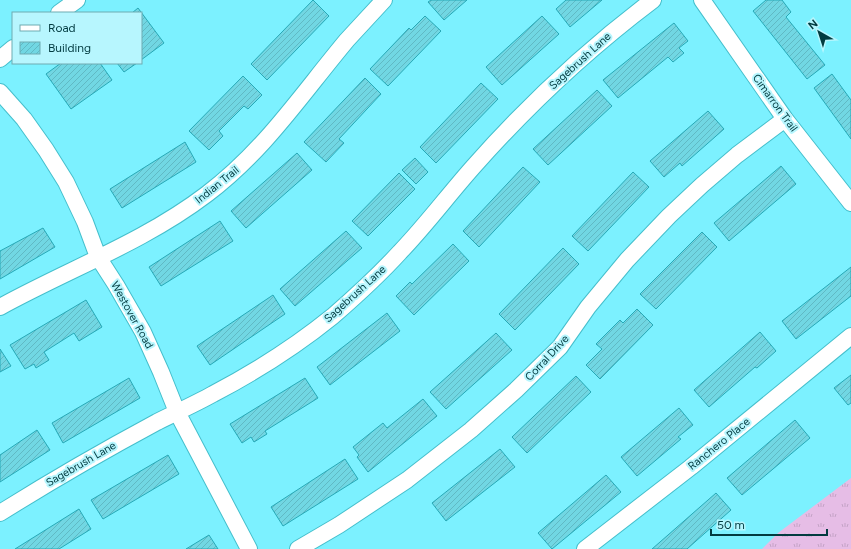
<svg xmlns="http://www.w3.org/2000/svg" width="851" height="549" font-family="Figtree,sans-serif">
  <style>
    .grass { fill: url(#grass-tufts) }
    .building { fill: url(#building-hatch); stroke: #27a9b7 }
    .lines { fill: none; stroke-linecap: round; stroke-linejoin: round }
    .street-casing { stroke: #45bfcc; stroke-width: 18 }
    .street { stroke: #fff; stroke-width: 16 }
    .labels { text-anchor: middle; dominant-baseline: central; stroke-width: 4; stroke-linejoin: round; paint-order: stroke }
    .street-label { font-size: 11px; fill: #023b40; stroke: #b7f6fe }
  </style>
  <defs>
    <pattern id="grass-tufts" width="24" height="20" patternUnits="userSpaceOnUse"><rect width="24" height="20" fill="#e6bde6"/><path d="M3 7l-1-3M5 7V3M7 7l1-3M15 17l-1-3M17 17v-4M19 17l1-3" fill="none" stroke="#c4a3c6"/></pattern>
    <pattern id="building-hatch" width="6" height="6" patternUnits="userSpaceOnUse"><rect width="6" height="6" fill="#71d7e3"/><path d="M-1 1l2-2M0 6l6-6M5 7l2-2" fill="none" stroke="#60b9c4"/></pattern>
  </defs>
  <rect width="100%" height="100%" fill="#7cf1ff"/>
  <!-- grass -->
  <path class="grass" d="M851,478V549H762L778,533Z"/>
  <!-- building -->
  <path class="building" d="M313,0L329,16L267,80L251,64Z
    M431,0H467L444,20L428,2Z
    M566,0H602L570,27L556,9Z
    M766,0H782L791,12L786,17L825,65L807,79L753,11Z
    M138,8L164,43L141,60V13H132Z
    M425,16L441,31L388,86L370,69L409,28L411,30Z
    M542,16L559,34L502,85L486,67Z
    M674,23L688,41L679,48L684,53L673,62L668,57L618,98L603,80Z
    M61,63H100L112,80L71,109L46,74Z
    M117,63H137L124,72Z
    M832,74L851,100V139L814,88Z
    M243,76L262,95L248,109L244,106L219,131L223,136L209,150L189,131Z
    M365,78L381,94L339,139L344,143L326,162L304,142Z
    M481,83L498,99L436,163L420,147Z
    M597,90L612,106L548,165L533,149Z
    M708,111L724,129L682,166L680,163L664,177L650,161Z
    M185,142L196,162L122,208L110,189Z
    M297,153L312,170L246,228L231,211Z
    M415,158L428,172L416,184L402,170Z
    M781,166L796,184L729,241L714,223Z
    M523,167L540,182L479,247L463,231Z
    M633,172L649,187L588,251L572,236Z
    M399,173L415,189L368,236L352,221Z
    M220,221L233,241L161,286L149,267Z
    M43,228L55,247L0,279V251Z
    M346,231L362,248L295,306L280,289Z
    M702,232L717,247L656,309L640,294Z
    M453,244L469,261L414,315L396,296L410,282L412,284Z
    M563,248L579,264L515,330L499,314Z
    M851,267V296L796,339L782,321Z
    M273,295L285,314L210,365L197,346Z
    M86,300L102,327L79,341L74,333L44,352L49,360L36,368L34,364L25,369L10,345Z
    M637,309L653,325L600,379L586,365L602,349L596,344L620,320L623,323Z
    M387,313L400,331L330,385L317,367Z
    M760,332L776,351L757,368L755,367L709,407L694,390Z
    M496,333L512,350L446,409L430,392Z
    M0,349L11,366L0,372Z
    M851,375V403L848,405L834,388Z
    M576,376L591,392L527,453L512,437Z
    M129,378L140,398L63,443L52,423Z
    M305,378L318,398L265,431L267,434L254,442L251,437L242,443L230,424Z
    M423,399L437,416L368,472L357,457L359,455L353,447L383,423L387,428Z
    M679,408L693,425L678,437L681,439L637,476L621,457Z
    M795,420L810,438L742,495L727,478Z
    M37,430L50,450L0,482V455Z
    M500,449L515,467L446,521L432,503Z
    M168,455L179,474L103,519L91,500Z
    M345,459L358,479L283,526L271,507Z
    M606,475L621,492L552,549L538,533Z
    M716,493L731,510L687,549H652Z
    M79,509L91,529L59,549H15Z
    M209,535L218,549H186Z"/>
  <g class="lines">
    <defs>
      <path id="street" d="M702,0L785,119L851,203
        M59,13L77,0
        M0,59L13,48
        M0,92L24,119L46,150L66,182L85,222L98,257L116,285L143,332L161,372L177,412L249,549
        M0,307C69,269 144,242 207,194C265,150 301,95 347,40C359,27 372,13 384,0
        M0,513C51,481 103,451 157,422C175,413 195,404 213,394C255,372 296,346 333,316C356,296 379,275 400,252C426,225 449,194 474,166C528,105 588,49 653,0
        M298,549L339,525L407,480L471,430L516,390L560,347L588,307L627,260L669,216L702,185L737,155L785,119
        M585,549L691,467L851,336"/>
    </defs>
    <!-- street casing -->
    <use href="#street" class="street-casing"/>
    <!-- street -->
    <use href="#street" class="street"/>
  </g>
  <g class="labels">
    <!-- street labels -->
    <g class="street-label">
      <text transform="translate(580 61) rotate(-42)">Sagebrush Lane</text>
      <text transform="translate(775 103) rotate(54)">Cimarron Trail</text>
      <text transform="translate(217 185) rotate(-39)">Indian Trail</text>
      <text transform="translate(355 294) rotate(-42)">Sagebrush Lane</text>
      <text transform="translate(132 315) rotate(61)">Westover Road</text>
      <text transform="translate(547 358) rotate(-47)">Corral Drive</text>
      <text transform="translate(719 444) rotate(-39)">Ranchero Place</text>
      <text transform="translate(81 464) rotate(-30)">Sagebrush Lane</text>
    </g>
  </g>
  <!-- legend -->
  <rect x="12" y="12" width="130" height="52" fill="#b7f6fe" stroke="#6fabb2"/>
  <rect x="20" y="25" width="20" height="6" fill="#ffffff" stroke="#6fabb2"/>
  <text x="48" y="32" font-size="12" fill="#023b40">Road</text>
  <rect x="20" y="42" width="20" height="12" fill="url(#building-hatch)" stroke="#6fabb2"/>
  <text x="48" y="52" font-size="12" fill="#023b40">Building</text>
  <!-- north arrow -->
  <g transform="translate(819 32) rotate(321)" stroke="#b7f6fe" stroke-width="3" paint-order="stroke">
  <path d="M0-3L7 15L0 10L-7 15Z" fill="#023b40"/>
  <text y="-6" font-size="11" font-weight="bold" text-anchor="middle" fill="#023b40">N</text>
  </g>
  <!-- scale -->
  <path d="M711 529v6h116v-6" fill="none" stroke="#023b40" stroke-width="2"/>
  <text x="717" y="529" font-size="12" fill="#023b40" stroke="#b7f6fe" stroke-width="3" paint-order="stroke">50 m</text>
</svg>
